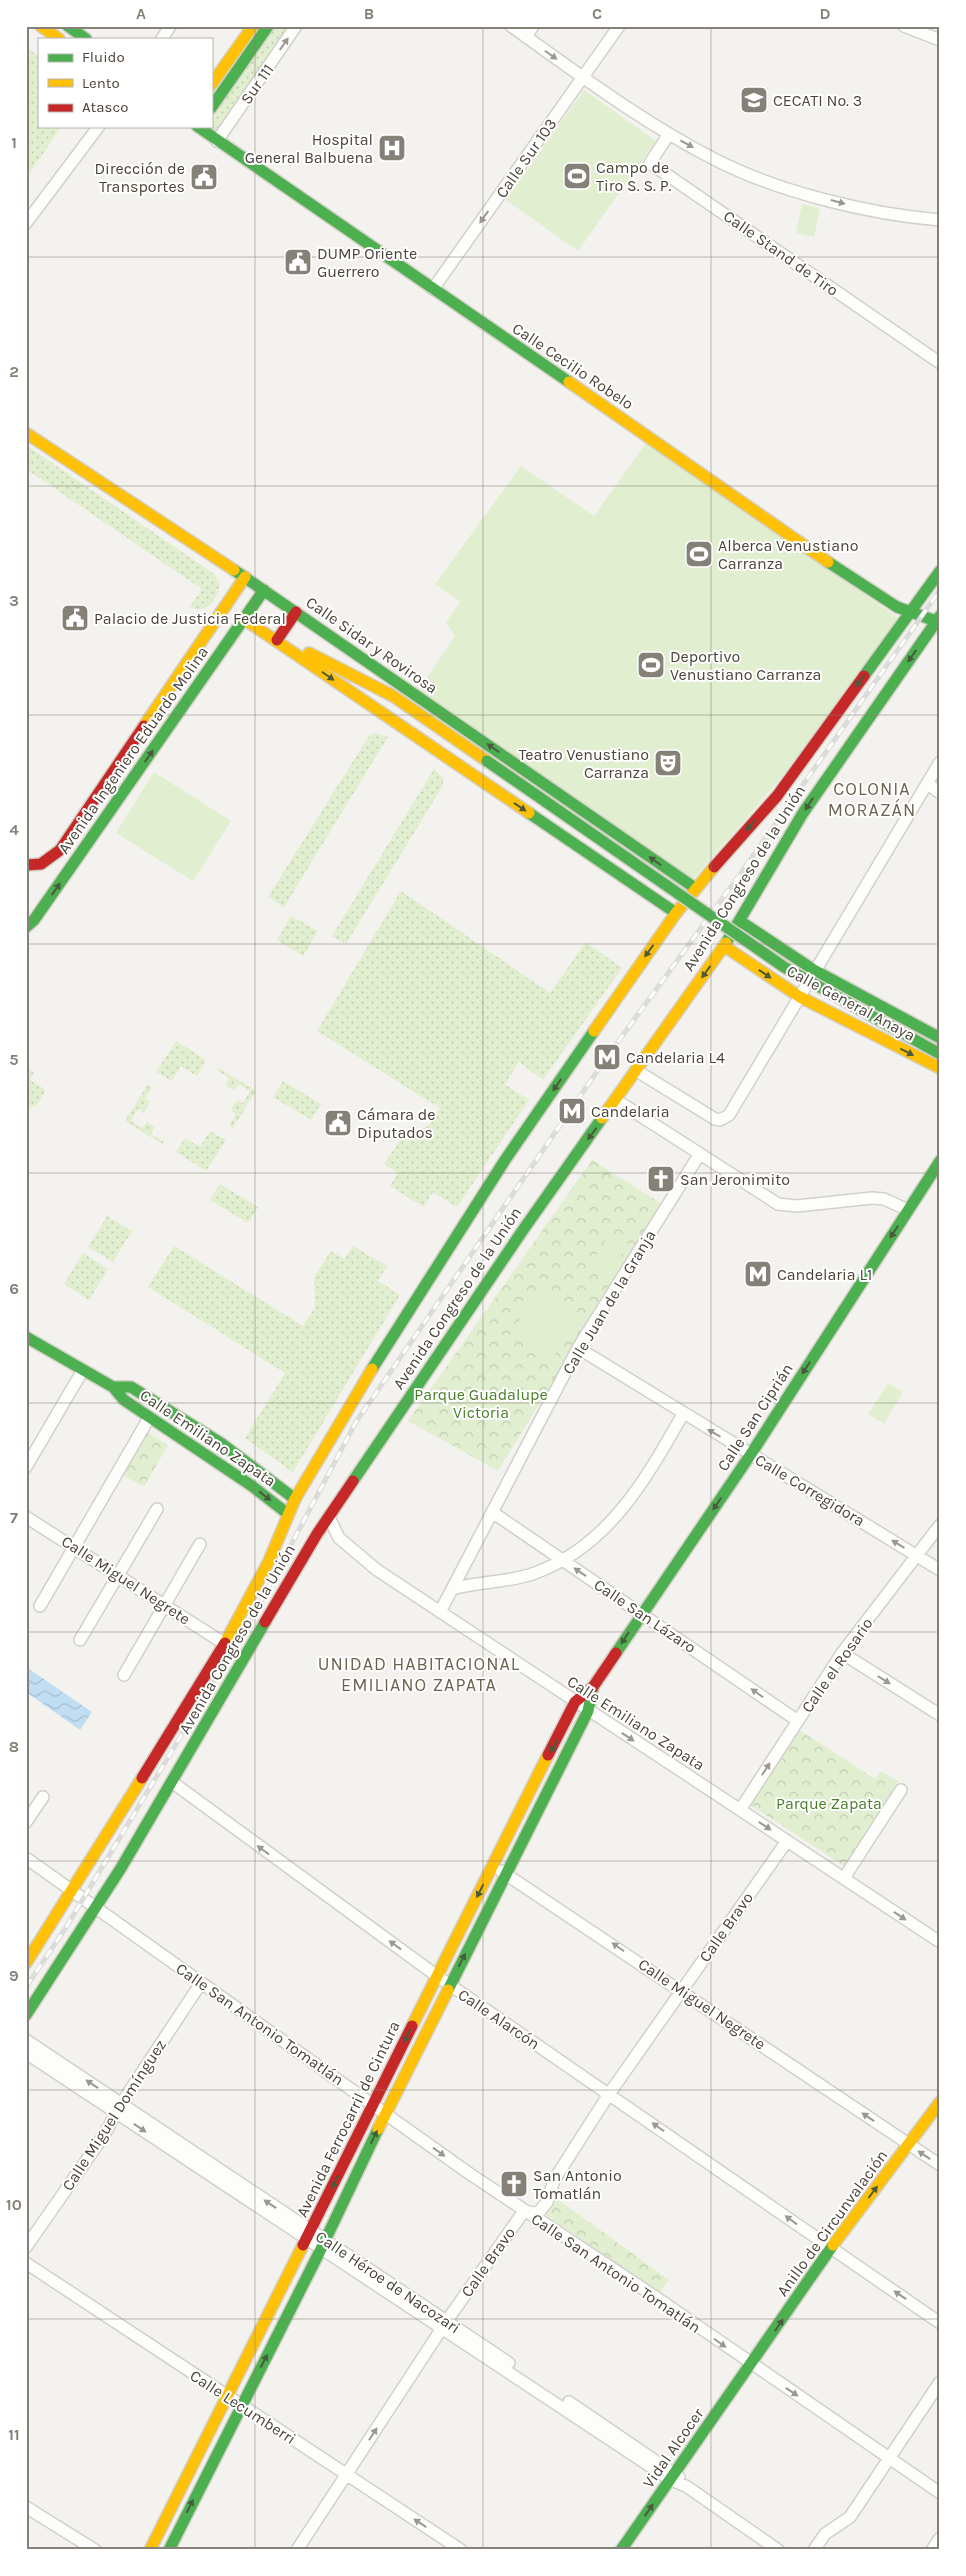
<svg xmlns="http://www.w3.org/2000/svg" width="966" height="2576" font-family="Karla,sans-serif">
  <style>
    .grass { fill: url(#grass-dots) }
    .park { fill: url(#park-crowns) }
    .pitch { fill: #e1eecf }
    .water { fill: url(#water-waves) }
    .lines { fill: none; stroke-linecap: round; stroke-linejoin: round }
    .street-casing { stroke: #d2d0cb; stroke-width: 14 }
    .fast-casing { stroke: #d3cfc5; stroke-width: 14 }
    .slow-casing { stroke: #d3cfc5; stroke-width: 14 }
    .jam-casing { stroke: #d3cfc5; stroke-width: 14 }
    .street { stroke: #fdfdfc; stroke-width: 11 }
    .fast { stroke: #4caf50; stroke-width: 11 }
    .slow { stroke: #ffc107; stroke-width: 11 }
    .jam { stroke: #c62828; stroke-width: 11 }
    .rail-casing { stroke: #dbdbda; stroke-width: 5 }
    .rail { stroke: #fff; stroke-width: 3; stroke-dasharray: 9; stroke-linecap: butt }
    .fast-bridge-casing { stroke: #d3cfc5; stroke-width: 14; stroke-linecap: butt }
    .fast-bridge { stroke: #4caf50; stroke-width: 11 }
    .oneway { fill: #9b9791 }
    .oneway2 { fill: #4b593e }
    .grid { fill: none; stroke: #868178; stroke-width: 1; stroke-opacity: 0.55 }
    .labels { text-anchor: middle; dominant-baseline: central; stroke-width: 4; stroke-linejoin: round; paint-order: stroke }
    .street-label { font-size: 16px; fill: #4b4439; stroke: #fff }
    .poi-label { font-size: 16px; fill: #4b4439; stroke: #fff; text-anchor: start }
    .park-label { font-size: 16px; fill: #4a7f2a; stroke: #fff }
    .neighbourhood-label { font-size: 18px; letter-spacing: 1px; fill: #6e6250; stroke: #fff }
    .neatline { fill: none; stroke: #868178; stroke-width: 2 }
    .grid-label { font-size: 16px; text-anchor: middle; font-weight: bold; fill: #868178 }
  </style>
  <defs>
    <pattern id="grass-dots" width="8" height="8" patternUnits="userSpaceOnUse" patternTransform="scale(1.25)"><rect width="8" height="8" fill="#e1eecf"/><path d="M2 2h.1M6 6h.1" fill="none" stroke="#c3cdb2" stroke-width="1.8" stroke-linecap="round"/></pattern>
    <pattern id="park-crowns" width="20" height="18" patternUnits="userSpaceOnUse" patternTransform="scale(1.25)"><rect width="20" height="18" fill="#e1eecf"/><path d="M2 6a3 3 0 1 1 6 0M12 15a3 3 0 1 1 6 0" fill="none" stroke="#c3cdb2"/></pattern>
    <pattern id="water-waves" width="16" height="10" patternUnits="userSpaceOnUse" patternTransform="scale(1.25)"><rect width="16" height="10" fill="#c0ddf1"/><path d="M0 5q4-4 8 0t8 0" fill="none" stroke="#a6bfcf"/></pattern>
  </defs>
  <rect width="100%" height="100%" fill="#f4f2ee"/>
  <!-- grass -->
  <path class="grass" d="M272,26H290L220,129L215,131L211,126V115Z
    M26,48L39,56V126H62L26,178Z
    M26,445L214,574L220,584C218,599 207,615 190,607L202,589L26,469Z
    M375,733L388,737L284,907L268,897L369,736Z
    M434,769L444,778L442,787L346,944L332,936Z
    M401,891L550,993L586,942L622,968L543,1080L519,1062L505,1084L529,1100L457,1207L433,1192L423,1207L390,1186L398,1173L384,1164L400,1140L428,1126L440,1108L317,1031Z
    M291,916L318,931L303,956L277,940Z
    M176,1041L206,1060L197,1076L181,1066L172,1081L156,1072Z
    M26,1068L34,1073L30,1080L46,1090L38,1104L26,1110Z
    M219,1068L256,1091L233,1128L229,1126L236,1114L231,1110L237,1100L243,1103L250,1091L239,1084L234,1090L225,1085L229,1078L217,1070Z
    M283,1081L321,1104L311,1120L273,1097Z
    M148,1084L152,1087L145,1099L150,1102L144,1113L138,1109L131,1121L142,1128L147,1122L155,1127L151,1134L164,1142L162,1144L125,1121Z
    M210,1131L226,1140L206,1171L176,1152L185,1138L200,1147Z
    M220,1184L258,1207L248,1223L210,1200Z
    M107,1216L132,1231L113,1262L88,1247Z
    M174,1246L303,1326L315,1307L314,1278L331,1251L344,1259L353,1246L387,1266L378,1281L400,1295L293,1472L245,1438L285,1373L148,1287Z
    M83,1253L108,1269L89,1300L64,1284Z"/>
  <!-- park -->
  <path class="park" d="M592,1160L662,1204L498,1471L408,1421Z
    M145,1431L168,1445L144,1487L121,1474Z
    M798,1729L875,1779L881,1771L899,1782L844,1866L749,1804Z
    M556,2198L669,2280L660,2292L545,2215Z"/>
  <!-- pitch -->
  <path class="pitch" d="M584,90L656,141L578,251L506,200Z
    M802,204L820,208L814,237L796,233Z
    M646,443L898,618L821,732L693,879L416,694L455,636L446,622L460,602L435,584L521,466L594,516Z
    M154,772L231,821L193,881L116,833Z
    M610,1233L628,1244L608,1276L591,1265Z
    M538,1290L579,1315L551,1361L510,1336Z
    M888,1383L903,1392L884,1424L868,1414Z"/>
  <!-- water -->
  <path class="water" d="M26,1667L92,1712L80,1730L26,1692Z"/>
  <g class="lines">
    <defs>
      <path id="street" d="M511,26C577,73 642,122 714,159C778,192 868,214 940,220
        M904,26L940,40
        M526,37L533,26
        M162,39L170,26
        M669,134L650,163L940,363
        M217,141L296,26
        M26,223L99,126
        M433,289L619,26
        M928,784L940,793
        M637,1071L715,1119L720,1120L729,1115L940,762
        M616,1100L778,1204L797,1206L872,1198L884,1199L908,1210
        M578,1348L940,1570
        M26,1467L83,1370
        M492,1512L798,1721
        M26,1517L225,1644
        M329,1517L339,1538L377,1570L940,1942
        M452,1589C479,1581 508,1583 535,1573C609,1546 646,1479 683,1414
        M40,1606L149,1418
        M440,1612L578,1348L699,1155
        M80,1640L157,1509
        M842,1653L940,1715
        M124,1675L200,1544
        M172,1782L437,1976L940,2323
        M740,1810L842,1653L940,1525
        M26,1822L43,1797
        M26,1858L470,2174L660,2300L940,2493
        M501,1871L940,2165
        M844,1878L901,1790
        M26,2040L509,2363
        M26,2053L671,2480L686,2486L778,2550
        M26,2247L104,2135L121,2104L201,1983
        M26,2263L461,2550
        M569,2402L679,2477
        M26,2507L95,2550
        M297,2550L446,2322L524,2211L534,2213L539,2212L547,2202L554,2180L609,2094L787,1841
        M814,2550L825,2534L850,2517L940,2382
        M932,2550L940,2538"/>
      <path id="fast" d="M68,26L86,39
        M211,108L268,26
        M197,126L569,382
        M828,562L897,607L936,621
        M234,570L695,888
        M864,676L940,571
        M529,813L676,913
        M740,921L814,970L940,1038
        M26,927L34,920L264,590
        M726,943L803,813L940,616
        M26,1337L113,1387L124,1400L252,1486L288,1514
        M372,1369L505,1160L594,1031
        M113,1387H131L222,1444L295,1499
        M353,1481L523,1230L602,1118
        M616,1653L751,1454L940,1161
        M448,1990L588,1711L593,1687
        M26,2015L121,1868L265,1622
        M169,2550L321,2249L378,2129
        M621,2550L833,2245"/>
      <path id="slow" d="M41,26L59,39
        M211,85L253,26
        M569,382L828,562
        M26,433L234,570
        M244,619L529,813
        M309,653L393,696L487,761
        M144,726L245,577
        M724,946L800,997L940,1068
        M594,1031L676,913L714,867
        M602,1118L726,943
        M225,1643L269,1561L295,1499L372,1369
        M26,1963L142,1778
        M412,2026L548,1755
        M378,2129L448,1990
        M833,2245L940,2102
        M150,2550L303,2245"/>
      <path id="jam" d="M277,640L296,612
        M26,865L41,864L60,850L144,726
        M714,867L777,796L864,676
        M265,1622L317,1534L353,1481
        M548,1755L575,1702L593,1687L616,1653
        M142,1778L225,1643
        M303,2245L412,2026"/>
    </defs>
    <!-- street casing -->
    <use href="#street" class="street-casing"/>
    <!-- fast casing -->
    <use href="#fast" class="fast-casing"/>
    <!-- slow casing -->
    <use href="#slow" class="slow-casing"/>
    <!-- jam casing -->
    <use href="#jam" class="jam-casing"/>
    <!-- street -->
    <use href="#street" class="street"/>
    <!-- fast -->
    <use href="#fast" class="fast"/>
    <!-- slow -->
    <use href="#slow" class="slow"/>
    <!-- jam -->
    <use href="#jam" class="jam"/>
    <defs>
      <path id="rail" d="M26,1987L65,1929L256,1611L356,1422L607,1057L738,877L940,590"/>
    </defs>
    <!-- rail casing -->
    <use href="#rail" class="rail-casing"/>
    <!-- rail -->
    <use href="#rail" class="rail"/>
    <defs>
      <path id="fast-bridge" d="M487,761L784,967L940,1054"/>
    </defs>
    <!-- fast-bridge casing -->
    <use href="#fast-bridge" class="fast-bridge-casing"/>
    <!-- fast-bridge -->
    <use href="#fast-bridge" class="fast-bridge"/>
  </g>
  <!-- one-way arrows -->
  <defs><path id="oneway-solid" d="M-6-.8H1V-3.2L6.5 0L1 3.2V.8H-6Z" transform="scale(1.25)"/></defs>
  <g class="oneway">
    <use href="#oneway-solid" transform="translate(284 44) rotate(-55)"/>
    <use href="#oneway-solid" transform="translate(551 55) rotate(35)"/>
    <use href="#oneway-solid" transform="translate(687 144) rotate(29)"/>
    <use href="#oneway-solid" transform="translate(838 202) rotate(15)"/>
    <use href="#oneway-solid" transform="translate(484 217) rotate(125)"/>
    <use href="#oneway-solid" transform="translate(714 1433) rotate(-150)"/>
    <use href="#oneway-solid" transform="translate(898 1544) rotate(-149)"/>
    <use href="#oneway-solid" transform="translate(580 1572) rotate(-146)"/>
    <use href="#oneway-solid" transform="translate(884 1680) rotate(32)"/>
    <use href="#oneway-solid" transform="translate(757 1693) rotate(-145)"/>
    <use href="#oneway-solid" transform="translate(628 1737) rotate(33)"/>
    <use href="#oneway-solid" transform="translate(766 1769) rotate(-57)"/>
    <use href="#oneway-solid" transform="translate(765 1826) rotate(33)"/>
    <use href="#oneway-solid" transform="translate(263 1850) rotate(-144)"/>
    <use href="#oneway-solid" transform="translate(900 1916) rotate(34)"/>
    <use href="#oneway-solid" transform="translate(395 1945) rotate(-144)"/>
    <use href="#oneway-solid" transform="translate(618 1947) rotate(-145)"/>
    <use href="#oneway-solid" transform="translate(92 2084) rotate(-146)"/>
    <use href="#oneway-solid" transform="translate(868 2117) rotate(-146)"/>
    <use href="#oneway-solid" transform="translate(658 2127) rotate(-145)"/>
    <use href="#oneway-solid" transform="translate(140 2128) rotate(34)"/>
    <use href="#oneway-solid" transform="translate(439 2152) rotate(36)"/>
    <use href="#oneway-solid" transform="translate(924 2155) rotate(-146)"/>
    <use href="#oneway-solid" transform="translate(270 2204) rotate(-146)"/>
    <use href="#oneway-solid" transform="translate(791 2220) rotate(-144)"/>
    <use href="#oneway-solid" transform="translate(900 2295) rotate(-146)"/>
    <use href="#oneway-solid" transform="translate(720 2343) rotate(35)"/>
    <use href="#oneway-solid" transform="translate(792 2392) rotate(34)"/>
    <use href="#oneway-solid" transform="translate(373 2434) rotate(-57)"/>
    <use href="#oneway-solid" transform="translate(420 2523) rotate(-147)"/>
  </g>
  <g class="oneway2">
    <use href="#oneway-solid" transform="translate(912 656) rotate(125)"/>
    <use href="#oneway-solid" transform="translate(328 676) rotate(35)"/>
    <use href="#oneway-solid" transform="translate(860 681) rotate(126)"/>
    <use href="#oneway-solid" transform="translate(493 748) rotate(-145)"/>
    <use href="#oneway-solid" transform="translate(149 756) rotate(-55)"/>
    <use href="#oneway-solid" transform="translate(809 804) rotate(123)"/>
    <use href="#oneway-solid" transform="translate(520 807) rotate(34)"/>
    <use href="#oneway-solid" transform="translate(751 825) rotate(131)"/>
    <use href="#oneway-solid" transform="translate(655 861) rotate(-145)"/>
    <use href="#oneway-solid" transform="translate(56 889) rotate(-55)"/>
    <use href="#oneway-solid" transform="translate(649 951) rotate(126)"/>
    <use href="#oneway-solid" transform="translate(706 972) rotate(126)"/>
    <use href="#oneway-solid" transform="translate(765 974) rotate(34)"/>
    <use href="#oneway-solid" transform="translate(907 1052) rotate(27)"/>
    <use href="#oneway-solid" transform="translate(557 1085) rotate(124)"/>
    <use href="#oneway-solid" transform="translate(592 1134) rotate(126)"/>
    <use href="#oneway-solid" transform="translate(894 1232) rotate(123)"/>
    <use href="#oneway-solid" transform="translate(806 1368) rotate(123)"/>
    <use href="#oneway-solid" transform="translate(265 1496) rotate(38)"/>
    <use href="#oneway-solid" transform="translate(717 1504) rotate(124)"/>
    <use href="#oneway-solid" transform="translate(625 1638) rotate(123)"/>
    <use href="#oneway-solid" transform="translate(554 1746) rotate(116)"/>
    <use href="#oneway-solid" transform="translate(480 1891) rotate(117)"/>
    <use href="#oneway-solid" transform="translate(462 1960) rotate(-63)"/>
    <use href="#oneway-solid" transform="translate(407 2036) rotate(117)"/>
    <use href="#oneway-solid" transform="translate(374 2137) rotate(-64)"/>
    <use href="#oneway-solid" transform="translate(335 2182) rotate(116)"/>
    <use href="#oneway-solid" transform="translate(873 2192) rotate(-53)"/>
    <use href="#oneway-solid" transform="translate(779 2325) rotate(-56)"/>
    <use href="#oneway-solid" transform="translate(264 2361) rotate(-62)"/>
    <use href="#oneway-solid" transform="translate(190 2506) rotate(-64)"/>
    <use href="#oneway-solid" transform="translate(649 2510) rotate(-55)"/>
  </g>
  <!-- grid -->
  <path class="grid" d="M255,26V2550M483,26V2550M711,26V2550M26,257H940M26,486H940M26,715H940M26,944H940M26,1173H940M26,1403H940M26,1632H940M26,1861H940M26,2090H940M26,2319H940"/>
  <!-- icons -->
  <defs>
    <symbol id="university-square" viewBox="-11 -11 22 22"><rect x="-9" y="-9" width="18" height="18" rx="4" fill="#868178" stroke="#fff"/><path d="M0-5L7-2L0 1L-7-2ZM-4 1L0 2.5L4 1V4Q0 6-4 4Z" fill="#fff"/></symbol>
    <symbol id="hospital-square" viewBox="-11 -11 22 22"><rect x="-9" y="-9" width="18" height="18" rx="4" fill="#868178" stroke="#fff"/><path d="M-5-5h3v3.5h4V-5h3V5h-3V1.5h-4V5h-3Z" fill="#fff"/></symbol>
    <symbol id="stadium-square" viewBox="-11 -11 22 22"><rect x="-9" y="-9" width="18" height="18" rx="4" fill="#868178" stroke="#fff"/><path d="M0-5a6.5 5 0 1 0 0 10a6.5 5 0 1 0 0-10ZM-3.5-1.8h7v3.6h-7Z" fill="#fff"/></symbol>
    <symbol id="civic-square" viewBox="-11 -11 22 22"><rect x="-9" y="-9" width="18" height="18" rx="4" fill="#868178" stroke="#fff"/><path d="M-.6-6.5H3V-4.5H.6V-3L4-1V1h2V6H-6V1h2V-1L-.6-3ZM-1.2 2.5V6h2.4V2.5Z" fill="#fff"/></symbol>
    <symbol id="theatre-square" viewBox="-11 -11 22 22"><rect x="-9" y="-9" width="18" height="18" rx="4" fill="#868178" stroke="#fff"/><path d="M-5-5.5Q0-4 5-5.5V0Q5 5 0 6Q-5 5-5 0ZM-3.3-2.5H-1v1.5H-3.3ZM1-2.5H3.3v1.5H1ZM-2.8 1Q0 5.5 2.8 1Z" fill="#fff"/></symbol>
    <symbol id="metro-square" viewBox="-11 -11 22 22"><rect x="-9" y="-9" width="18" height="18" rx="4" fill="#868178" stroke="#fff"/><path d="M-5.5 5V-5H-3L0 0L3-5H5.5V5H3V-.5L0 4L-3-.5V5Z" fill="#fff"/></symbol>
    <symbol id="church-square" viewBox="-11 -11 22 22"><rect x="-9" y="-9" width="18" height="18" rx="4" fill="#868178" stroke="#fff"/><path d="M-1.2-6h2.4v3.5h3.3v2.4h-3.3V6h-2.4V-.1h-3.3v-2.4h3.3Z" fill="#fff"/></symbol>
  </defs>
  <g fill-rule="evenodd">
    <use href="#university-square" x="738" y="84" width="32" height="32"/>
    <use href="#hospital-square" x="376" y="132" width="32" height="32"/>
    <use href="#stadium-square" x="561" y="160" width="32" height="32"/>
    <use href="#civic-square" x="188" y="161" width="32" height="32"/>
    <use href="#civic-square" x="282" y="246" width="32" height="32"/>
    <use href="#stadium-square" x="683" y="538" width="32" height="32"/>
    <use href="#civic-square" x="59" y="602" width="32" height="32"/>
    <use href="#stadium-square" x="635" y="649" width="32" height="32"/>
    <use href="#theatre-square" x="652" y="747" width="32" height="32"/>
    <use href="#metro-square" x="591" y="1041" width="32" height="32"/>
    <use href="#metro-square" x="556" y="1095" width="32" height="32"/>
    <use href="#civic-square" x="322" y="1107" width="32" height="32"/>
    <use href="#church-square" x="645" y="1163" width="32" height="32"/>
    <use href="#metro-square" x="742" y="1258" width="32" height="32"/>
    <use href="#church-square" x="498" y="2168" width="32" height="32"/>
  </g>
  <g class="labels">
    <!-- street labels -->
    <g class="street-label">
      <text transform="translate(257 84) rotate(-55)">Sur 111</text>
      <text transform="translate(526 158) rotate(-55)">Calle Sur 103</text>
      <text transform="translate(781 253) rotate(35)">Calle Stand de Tiro</text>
      <text transform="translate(573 366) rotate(34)">Calle Cecilio Robelo</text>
      <text transform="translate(372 645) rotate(35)">Calle Sidar y Rovirosa</text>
      <text transform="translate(133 750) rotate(-55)">Avenida Ingeniero Eduardo Molina</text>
      <text transform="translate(744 878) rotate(-58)">Avenida Congreso de la Unión</text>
      <text transform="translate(851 1003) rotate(28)">Calle General Anaya</text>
      <text transform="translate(457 1298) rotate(-56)">Avenida Congreso de la Unión</text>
      <text transform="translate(609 1302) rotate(-59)">Calle Juan de la Granja</text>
      <text transform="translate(755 1417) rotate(-57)">Calle San Ciprián</text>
      <text transform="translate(208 1438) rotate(34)">Calle Emiliano Zapata</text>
      <text transform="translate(810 1490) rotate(31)">Calle Corregidora</text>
      <text transform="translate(126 1580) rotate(33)">Calle Miguel Negrete</text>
      <text transform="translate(645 1616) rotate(34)">Calle San Lázaro</text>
      <text transform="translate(237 1639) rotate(-60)">Avenida Congreso de la Unión</text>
      <text transform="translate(837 1665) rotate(-55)">Calle el Rosario</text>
      <text transform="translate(636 1723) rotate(33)">Calle Emiliano Zapata</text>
      <text transform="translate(726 1927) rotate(-55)">Calle Bravo</text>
      <text transform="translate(702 2004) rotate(34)">Calle Miguel Negrete</text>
      <text transform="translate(499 2019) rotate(34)">Calle Alarcón</text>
      <text transform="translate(260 2024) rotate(35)">Calle San Antonio Tomatlán</text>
      <text transform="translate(114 2115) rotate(-57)">Calle Miguel Domínguez</text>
      <text transform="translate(348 2119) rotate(-64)">Avenida Ferrocarril de Cintura</text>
      <text transform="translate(832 2223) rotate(-54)">Anillo de Circunvalación</text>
      <text transform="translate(488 2262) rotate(-55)">Calle Bravo</text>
      <text transform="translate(616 2273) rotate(34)">Calle San Antonio Tomatlán</text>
      <text transform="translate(388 2282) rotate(34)">Calle Héroe de Nacozari</text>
      <text transform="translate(243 2407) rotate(33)">Calle Lecumberri</text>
      <text transform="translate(673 2448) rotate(-55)">Vidal Alcocer</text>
    </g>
    <!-- poi labels -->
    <g class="poi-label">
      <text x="773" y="100">CECATI No. 3</text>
      <text x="373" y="139" text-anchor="end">Hospital<tspan x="373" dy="18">General Balbuena</tspan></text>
      <text x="596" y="167">Campo de<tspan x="596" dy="18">Tiro S. S. P.</tspan></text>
      <text x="185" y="168" text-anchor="end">Dirección de<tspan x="185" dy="18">Transportes</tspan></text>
      <text x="317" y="253">DUMP Oriente<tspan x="317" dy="18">Guerrero</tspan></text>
      <text x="718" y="545">Alberca Venustiano<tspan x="718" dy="18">Carranza</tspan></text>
      <text x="94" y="618">Palacio de Justicia Federal</text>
      <text x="670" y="656">Deportivo<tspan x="670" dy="18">Venustiano Carranza</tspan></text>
      <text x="649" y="754" text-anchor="end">Teatro Venustiano<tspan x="649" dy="18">Carranza</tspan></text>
      <text x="626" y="1057">Candelaria L4</text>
      <text x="591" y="1111">Candelaria</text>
      <text x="357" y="1114">Cámara de<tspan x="357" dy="18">Diputados</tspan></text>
      <text x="680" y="1179">San Jeronimito</text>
      <text x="777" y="1274">Candelaria L1</text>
      <text x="533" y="2175">San Antonio<tspan x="533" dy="18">Tomatlán</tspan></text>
    </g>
    <!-- park labels -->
    <g class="park-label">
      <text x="481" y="1394">Parque Guadalupe<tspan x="481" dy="18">Victoria</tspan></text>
      <text x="829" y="1803">Parque Zapata</text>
    </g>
    <!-- neighbourhood labels -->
    <g class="neighbourhood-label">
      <text x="872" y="789">COLONIA<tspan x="872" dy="21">MORAZÁN</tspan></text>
      <text x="419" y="1664">UNIDAD HABITACIONAL<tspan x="419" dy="21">EMILIANO ZAPATA</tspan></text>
    </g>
  </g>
  <!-- border -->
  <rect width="966" height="2576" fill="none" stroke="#ffffff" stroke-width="55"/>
  <!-- legend -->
  <rect x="38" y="38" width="175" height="90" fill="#ffffff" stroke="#b7b4b0"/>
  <rect x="48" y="54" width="25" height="8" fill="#4caf50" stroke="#b7b4b0"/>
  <text x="82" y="62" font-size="15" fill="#4b4439">Fluido</text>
  <rect x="48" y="79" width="25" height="8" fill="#ffc107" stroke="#b7b4b0"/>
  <text x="82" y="88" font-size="15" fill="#4b4439">Lento</text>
  <rect x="48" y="104" width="25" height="8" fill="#c62828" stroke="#b7b4b0"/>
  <text x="82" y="112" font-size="15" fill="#4b4439">Atasco</text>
  <rect x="28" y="28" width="910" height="2520" class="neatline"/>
  <g class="grid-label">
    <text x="141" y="19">A</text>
    <text x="369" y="19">B</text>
    <text x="597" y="19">C</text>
    <text x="825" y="19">D</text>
    <text x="14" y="148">1</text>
    <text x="14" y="377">2</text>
    <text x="14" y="606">3</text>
    <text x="14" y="835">4</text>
    <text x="14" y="1065">5</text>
    <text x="14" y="1294">6</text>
    <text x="14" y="1523">7</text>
    <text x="14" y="1752">8</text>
    <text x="14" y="1981">9</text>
    <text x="14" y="2210">10</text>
    <text x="14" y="2440">11</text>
  </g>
</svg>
